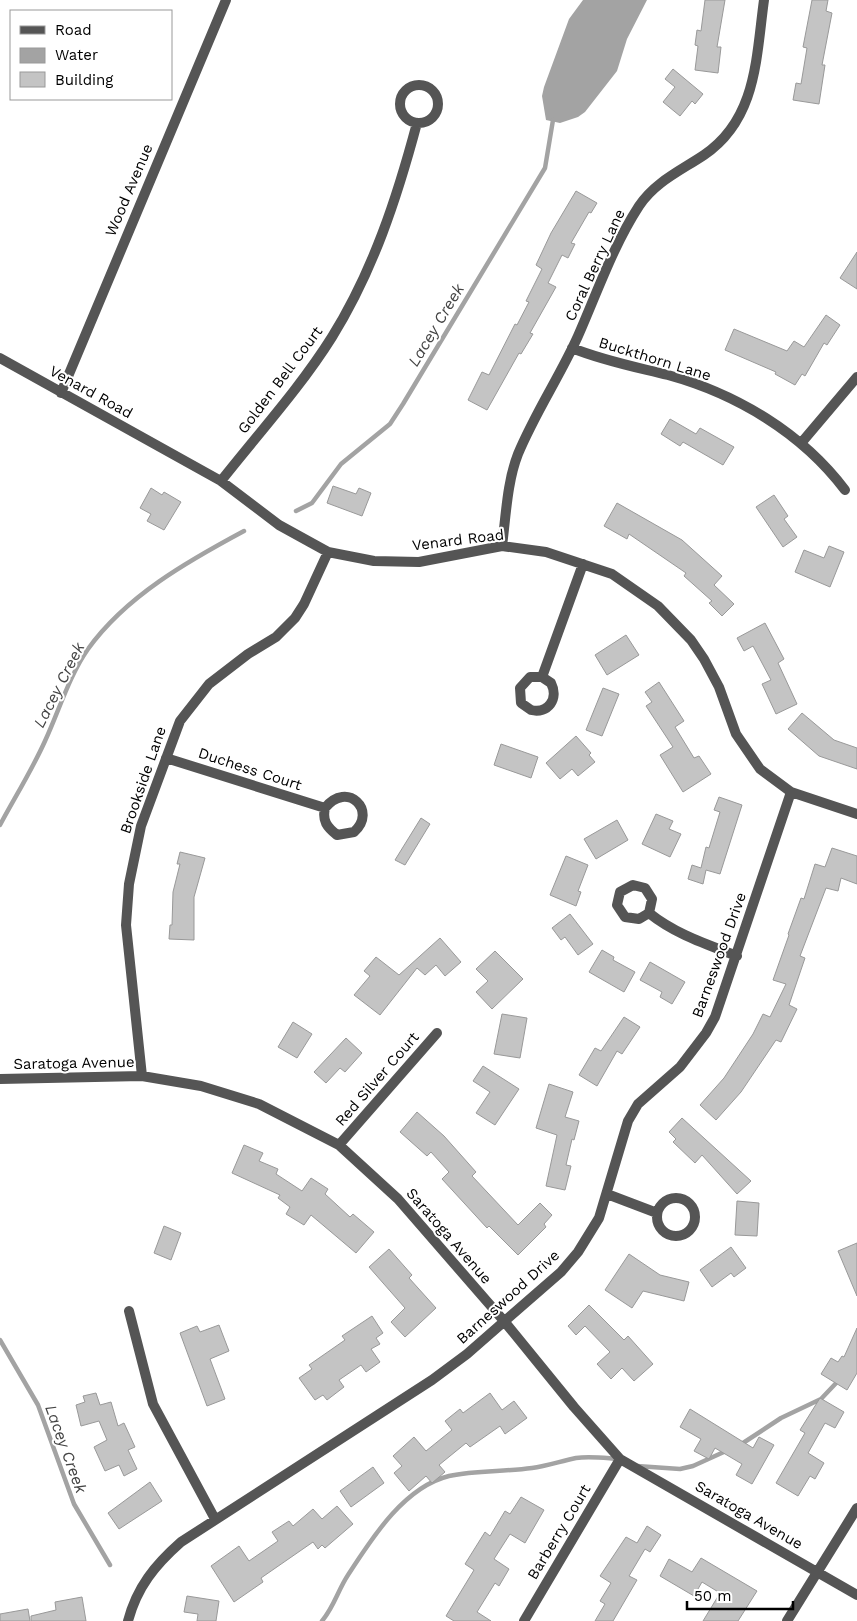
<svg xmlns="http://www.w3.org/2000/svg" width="857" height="1621" font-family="'Work Sans',sans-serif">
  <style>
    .water { fill: #a3a3a3 }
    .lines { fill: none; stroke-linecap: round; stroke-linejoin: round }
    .stream { stroke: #a3a3a3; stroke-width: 4.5 }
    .building { fill: #c4c4c4; stroke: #999 }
    .minor { stroke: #555; stroke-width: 10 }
    .labels { text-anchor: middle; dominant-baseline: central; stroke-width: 4; stroke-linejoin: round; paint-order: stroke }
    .street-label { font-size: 15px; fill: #000; stroke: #fff }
    .water-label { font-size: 16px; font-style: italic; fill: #444; stroke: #fff }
  </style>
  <rect width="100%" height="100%" fill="#fff"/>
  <!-- water -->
  <path class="water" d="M583,0H647L627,39L617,71L585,112L578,117L560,123L546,120L542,96L544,87L569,19Z"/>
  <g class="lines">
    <!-- stream -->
    <path class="stream" d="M296,511L312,503L341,464L390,424L403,404L545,168L553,120
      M0,825C15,797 32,770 45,741C59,711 69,676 88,649C126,596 188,561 244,531
      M0,1340L38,1405L74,1504L110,1565
      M740,1445L781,1418L821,1399L839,1380
      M637,1466L680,1469L693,1466L726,1451
      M322,1621C334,1607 338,1590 348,1575C372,1538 404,1487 449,1476C476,1470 504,1472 532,1468C547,1466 561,1461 576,1458C590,1456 604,1458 618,1459"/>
  </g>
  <!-- building -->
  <path class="building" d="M705,0H725L717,47H721L718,73L695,70L698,46L695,45L697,30L701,31Z
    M812,0H828L826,11L832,13L822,65H825L819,104L793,100L796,83L801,84L807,48L803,47Z
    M673,69L703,94L695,104L692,101L680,116L663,102L675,87L665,79Z
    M576,191L597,203L591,213L589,212L571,243L575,244L568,258L562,255L548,283L556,287L530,333L533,334L521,354L519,353L487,410L468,400L482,372L489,375L515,324L517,325L529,302L526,301L542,269L536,265L551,233Z
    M857,252V289L840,278Z
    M826,315L840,325L827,345L824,343L805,376L802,374L795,385L775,374L776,372L725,350L734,329L787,351L794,341L804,347Z
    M670,419L696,434L700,428L734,447L723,465L683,442L680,446L661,434Z
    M333,486L356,494L359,488L371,493L362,516L327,503Z
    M151,488L162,495L164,492L181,502L164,530L147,521L151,514L140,508Z
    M774,495L788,516L784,519L797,537L783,547L756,507Z
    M617,503L682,540L722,576L714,585L734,604L722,616L709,603L712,601L684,576L686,573L629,534L627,539L604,526Z
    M829,546L844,552L830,587L795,572L804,550L824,558Z
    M765,623L784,659L778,663L797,704L776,714L762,684L771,680L753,646L744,651L737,638Z
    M626,635L639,655L607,675L595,655Z
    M659,682L684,721L675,727L694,758L699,756L711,774L683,792L660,755L673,747L646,706L652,702L645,692Z
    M603,688L619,694L602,736L586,730Z
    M802,713L834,740L857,748V769L819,756L788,729Z
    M576,736L591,753L589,755L595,762L578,776L572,769L560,779L546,763Z
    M501,744L538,757L531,778L494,765Z
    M719,797L742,805L720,874L706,870L703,884L688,879L692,865L701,868L706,847L709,848L720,812L714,810Z
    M656,814L673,821L669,829L681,834L670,857L642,844Z
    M421,818L430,824L405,865L395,860Z
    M617,820L628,840L596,859L584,839Z
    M832,848L857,856V884L841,878L838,891L826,888L800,956L805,958L789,1005L797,1009L781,1042L776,1040L741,1092L716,1120L700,1105L724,1078L753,1034L763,1014L770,1017L786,984L773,980L789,935L788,934L801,898L804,899L815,864L825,867Z
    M180,852L205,858L194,897V940L169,939L170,925H172L173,892L180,864H177Z
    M566,856L588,865L578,891L581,892L576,906L550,895Z
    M570,914L593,944L578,955L565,937L561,940L552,928Z
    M440,938L461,962L445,976L436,965L425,975L417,968L380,1015L354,995L370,976L364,971L376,957L399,975Z
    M602,950L614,957L613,960L635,972L624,992L589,972Z
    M495,951L523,979L492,1009L476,992L488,981L476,969Z
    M650,962L685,982L672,1004L660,997L662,992L640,980Z
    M502,1014L527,1018L520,1058L494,1054Z
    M624,1017L640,1027L622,1054L617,1051L597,1086L579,1075L595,1048L601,1051Z
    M293,1022L312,1034L297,1058L278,1047Z
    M346,1038L362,1053L345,1072L340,1068L326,1083L314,1072Z
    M483,1066L519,1089L495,1125L476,1113L490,1092L473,1081Z
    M549,1084L573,1092L565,1117L579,1121L574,1140L572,1139L566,1165L571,1166L565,1190L546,1186L557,1135L536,1128Z
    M417,1112L444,1136L476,1172L472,1176L518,1225L540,1203L552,1215L544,1224L546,1227L518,1255L489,1226L487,1228L442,1179L449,1172L431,1152L427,1156L400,1132Z
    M682,1118L751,1181L737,1194L702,1155L695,1163L673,1142L676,1139L669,1132Z
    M244,1145L263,1153L259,1161L278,1169L276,1174L302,1191L311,1178L328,1189L325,1194L350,1217L353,1214L374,1232L356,1253L311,1215L304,1225L286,1214L290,1207L278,1198L280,1195L232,1173Z
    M737,1201L759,1203L757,1236L735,1235Z
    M164,1226L181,1233L171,1260L154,1253Z
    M857,1243V1296L838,1251Z
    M731,1247L746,1268L734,1277L731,1273L712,1287L700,1270Z
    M389,1249L412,1275L409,1278L436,1308L405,1337L391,1322L405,1308L369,1267Z
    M629,1254L660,1275L689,1282L684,1301L643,1291L632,1308L605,1290Z
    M589,1305L624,1340L628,1336L653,1364L634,1381L622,1368L611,1379L597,1364L610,1352L585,1326L576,1335L568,1326Z
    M372,1316L383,1333L376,1338L380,1344L371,1349L380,1362L366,1372L361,1365L339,1380L344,1387L327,1400L323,1395L315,1400L299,1378L312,1369L309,1365L345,1340L342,1336Z
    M219,1325L229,1351L210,1359L225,1399L207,1406L180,1333L197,1326L200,1332Z
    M857,1328V1373L847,1390L821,1374L831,1358L838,1362L842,1356L844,1357Z
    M96,1393L100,1405L111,1402L118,1426L124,1423L135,1447L128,1450L137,1469L124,1476L119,1465L105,1471L94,1447L107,1440L99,1421L81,1426L76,1405L85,1402L83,1396Z
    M490,1393L502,1410L514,1401L527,1418L505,1434L500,1426L470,1447L466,1443L439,1465L445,1472L432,1483L426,1476L409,1491L394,1473L402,1466L393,1456L414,1437L426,1451L452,1430L445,1421L460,1409L463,1413Z
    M820,1398L844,1412L835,1428L825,1423L808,1453L824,1463L815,1479L810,1476L798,1496L776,1483L805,1433L800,1430Z
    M690,1409L753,1448L759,1437L774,1445L752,1484L736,1475L742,1464L715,1448L709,1459L694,1451L701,1439L680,1427Z
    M373,1467L384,1483L351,1507L340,1491Z
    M150,1482L162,1501L119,1529L108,1513Z
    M521,1497L544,1510L525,1543L510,1534L494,1559L509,1569L499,1586L495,1583L477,1612L491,1621H454L446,1616L474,1570L465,1564L485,1532L490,1536L505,1511L510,1514Z
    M337,1506L353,1524L325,1548L322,1545L318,1549L313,1542L261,1578L263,1582L234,1602L211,1566L239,1546L249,1561L278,1541L272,1532L289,1521L293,1526L313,1509L322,1519Z
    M647,1526L661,1535L650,1552L645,1549L629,1576L637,1580L613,1621H595L605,1604L600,1601L611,1583L600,1576L626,1537L637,1543Z
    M701,1558L757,1591L738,1621H703L720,1593L702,1582L694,1596L660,1576L669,1559L692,1572Z
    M187,1596L219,1601L216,1621H197L198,1614L184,1612Z
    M82,1597L86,1621H31V1616L56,1610L55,1602Z
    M28,1609L30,1621H0V1614Z"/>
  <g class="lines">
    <!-- minor -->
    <path class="minor" d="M400 104a19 19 0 1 1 38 0a19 19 0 1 1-38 0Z
      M572,348C604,361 636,367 668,375C737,394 802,433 845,490
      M0,358L221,481L279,525L328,552L374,561L419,562L502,546L546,552L612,574L658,606L691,640L704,659L719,687L736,734L760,769L791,792L857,814
      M61,393L226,0
      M802,442L857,377
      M221,481C258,434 300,388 332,337C373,271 397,198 417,123
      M502,546C506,516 507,482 518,454C535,413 560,376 578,336C597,293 613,246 639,206C655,182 680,171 704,155C757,119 756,58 764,0
      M542,677L551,683C559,699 548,714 531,710L521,703L520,688L530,677H542L583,564
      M166,758L325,808C347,780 378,811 354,832L337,835C327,827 322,821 325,808
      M649,913L639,919L625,917L617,905L620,892L633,885L645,888L652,899L649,913C675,934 706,944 737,956
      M142,1076L126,925L129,884L141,826L180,721L209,684L248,654L276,637L295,618L304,604L328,552
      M0,1079L142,1076L201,1086L259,1104L339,1145L398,1199L504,1321L574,1407L620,1459L857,1595
      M339,1145L437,1033
      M607,1194L657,1213
      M657 1217a19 19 0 1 1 38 0a19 19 0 1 1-38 0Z
      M129,1311L153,1404L215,1519
      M128,1621C137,1587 155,1565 181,1542L432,1380L467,1354L561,1272L578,1252L599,1218L628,1121L638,1104L680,1067L706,1033L715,1017L791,792
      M524,1621L620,1459
      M787,1621L857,1508"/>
  </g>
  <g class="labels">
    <!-- street labels -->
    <g class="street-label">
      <text transform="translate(129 190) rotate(-67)">Wood Avenue</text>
      <text transform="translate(595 265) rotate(-65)">Coral Berry Lane</text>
      <text transform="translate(655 359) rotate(17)">Buckthorn Lane</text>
      <text transform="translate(280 380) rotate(-53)">Golden Bell Court</text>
      <text transform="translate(91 392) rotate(29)">Venard Road</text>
      <text transform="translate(458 540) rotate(-7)">Venard Road</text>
      <text transform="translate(250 769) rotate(18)">Duchess Court</text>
      <text transform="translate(143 780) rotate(-71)">Brookside Lane</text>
      <text transform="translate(719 955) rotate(-70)">Barneswood Drive</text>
      <text transform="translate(74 1063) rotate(-1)">Saratoga Avenue</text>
      <text transform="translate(377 1079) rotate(-49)">Red Silver Court</text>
      <text transform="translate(449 1236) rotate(49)">Saratoga Avenue</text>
      <text transform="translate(508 1297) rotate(-42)">Barneswood Drive</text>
      <text transform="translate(749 1515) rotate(30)">Saratoga Avenue</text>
      <text transform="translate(559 1532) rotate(-59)">Barberry Court</text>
    </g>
    <!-- water labels -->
    <g class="water-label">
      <text transform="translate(436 325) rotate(-59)">Lacey Creek</text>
      <text transform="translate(59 685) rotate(-63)">Lacey Creek</text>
      <text transform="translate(66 1449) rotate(70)">Lacey Creek</text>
    </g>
  </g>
  <!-- legend -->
  <rect x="10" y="10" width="162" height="90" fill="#ffffff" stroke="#999999"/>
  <rect x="20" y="26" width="25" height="8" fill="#555555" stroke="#999999"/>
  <text x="55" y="35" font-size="15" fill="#000000">Road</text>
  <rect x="20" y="48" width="25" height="15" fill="#a3a3a3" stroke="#999999"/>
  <text x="55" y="60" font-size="15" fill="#000000">Water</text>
  <rect x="20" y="72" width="25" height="15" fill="#c4c4c4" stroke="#999999"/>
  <text x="55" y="85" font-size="15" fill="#000000">Building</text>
  <!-- scale -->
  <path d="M687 1601v8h106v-8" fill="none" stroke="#000000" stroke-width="2.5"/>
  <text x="694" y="1601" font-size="15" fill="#000000" stroke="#ffffff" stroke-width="4" paint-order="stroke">50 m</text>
</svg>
